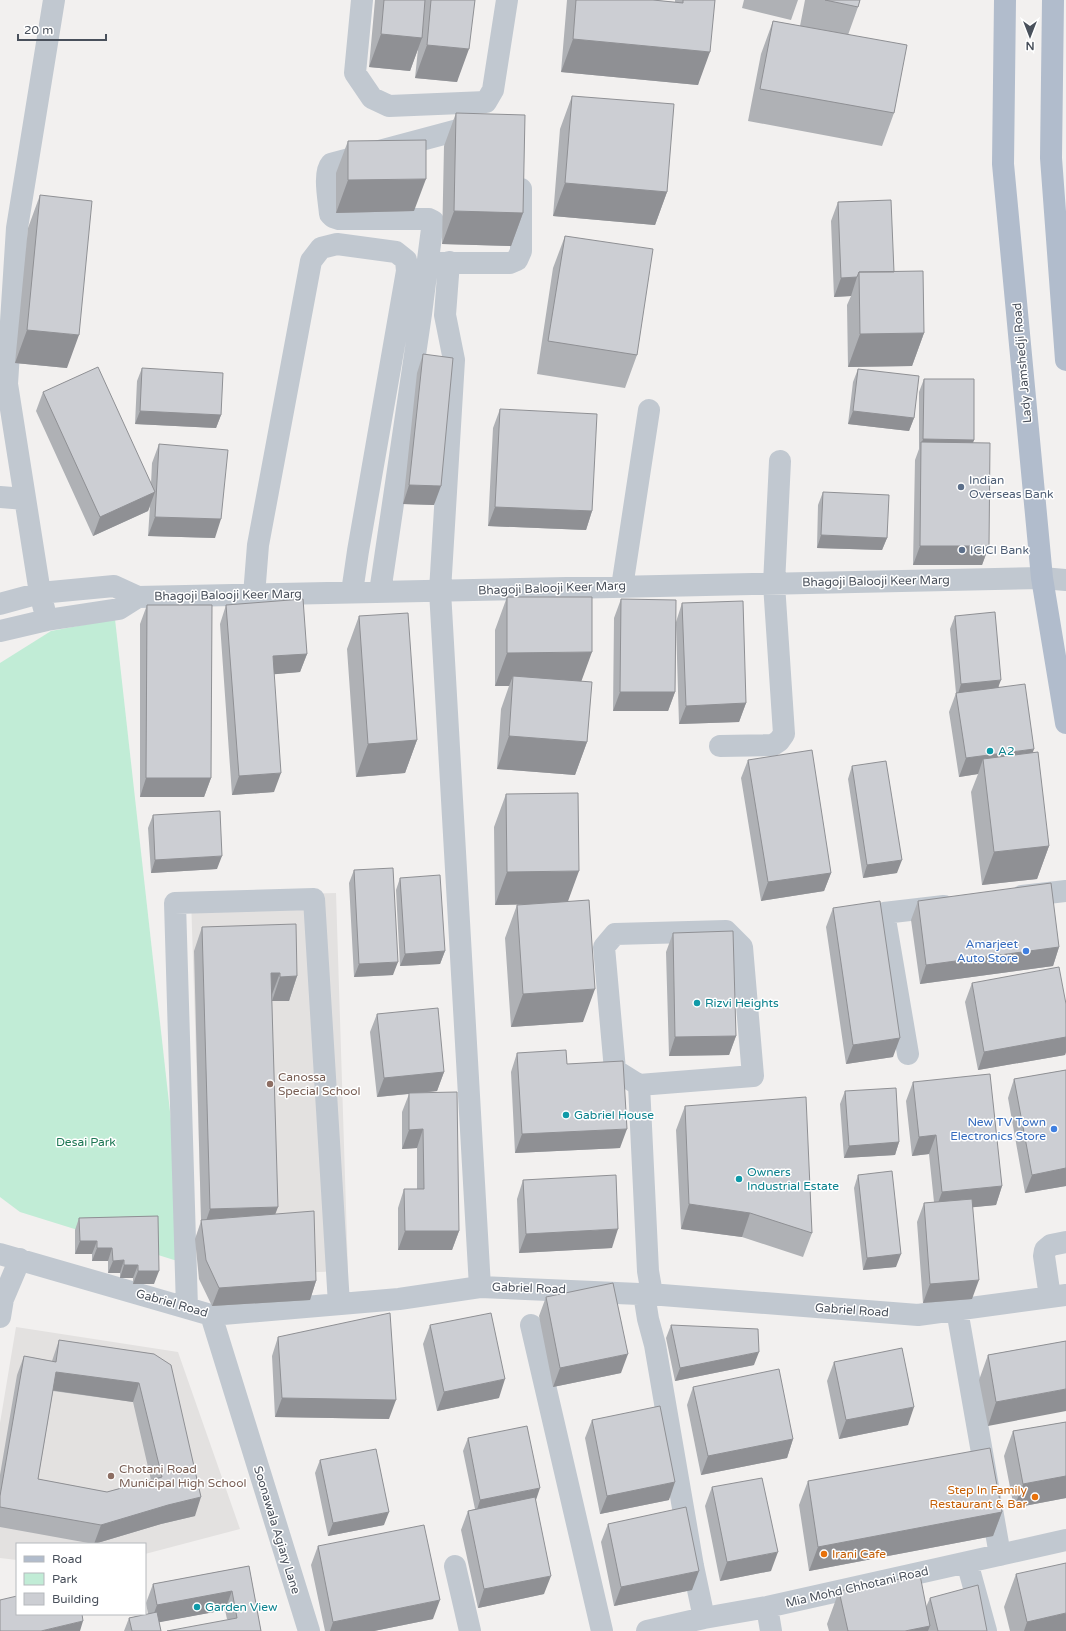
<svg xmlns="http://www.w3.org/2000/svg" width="1066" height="1631" font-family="'Varela Round',sans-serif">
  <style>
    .education { fill: #e3e1e0 }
    .green { fill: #c1ecd6 }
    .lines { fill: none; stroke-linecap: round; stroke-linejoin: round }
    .minor { stroke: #c1c8d0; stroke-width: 22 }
    .major { stroke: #b1bccc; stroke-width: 22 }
    .wall { fill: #afb1b5; fill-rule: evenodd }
    .shaded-wall { fill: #8f9094 }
    .building { fill: #ccced3; stroke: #8f9094; fill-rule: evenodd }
    .service-dot { fill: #5c6f8a; stroke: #fff; stroke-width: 1.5 }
    .culture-dot { fill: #0f9aa8; stroke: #fff; stroke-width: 1.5 }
    .shop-dot { fill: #3f7fe0; stroke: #fff; stroke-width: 1.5 }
    .education-dot { fill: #8d6e63; stroke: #fff; stroke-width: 1.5 }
    .food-dot { fill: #e8710a; stroke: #fff; stroke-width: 1.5 }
    .labels { text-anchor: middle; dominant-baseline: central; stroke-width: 3; stroke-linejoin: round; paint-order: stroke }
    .street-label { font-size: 12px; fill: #49505b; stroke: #fff }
    .service-label { font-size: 12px; fill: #4e5e75; stroke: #fff; text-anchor: start }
    .culture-label { font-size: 12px; fill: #0d838f; stroke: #fff; text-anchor: start }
    .shop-label { font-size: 12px; fill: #366cbe; stroke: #fff; text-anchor: end }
    .education-label { font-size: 12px; fill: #785e54; stroke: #fff; text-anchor: start }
    .park-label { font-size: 12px; fill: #1e7855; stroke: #fff }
    .food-label { font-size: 12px; fill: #c56008; stroke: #fff; text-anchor: end }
  </style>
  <rect width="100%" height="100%" fill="#f2f0ef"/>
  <!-- education -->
  <path class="education" d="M336,893L348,1271L203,1276L191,897Z
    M16,1327L178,1352L240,1529L145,1554V1544H17V1560L0,1558V1423Z"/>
  <!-- green -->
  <path class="green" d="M115,619L187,1264L20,1212L0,1197V663L51,631Z"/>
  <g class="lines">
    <!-- minor -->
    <path class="minor" d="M362,0L355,73L372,98L389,106L486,102L493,90L507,0
      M449,262L445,315L454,360L440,591L480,1287
      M428,263H510L517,260L521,251V189
      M0,497L25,499
      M622,587L649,410
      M380,592L421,314L433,221L429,219H339L333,217L330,214C329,201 323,173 331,164L477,125
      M254,595L258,545L311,261L321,248L337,244L396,252L406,260L407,271L358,551L352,592
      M0,604L40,593L114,586L138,597L1042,578L1066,580
      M47,620L40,593L7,384L17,228L54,0
      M0,631L47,620L119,609L138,597
      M720,746L773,745L779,741L784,734L774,584L780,461
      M1022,896L1066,891
      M908,1054L884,913L944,906
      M639,1085L753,1076L742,947L726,931L615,934L604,947L615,1070L639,1085L648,1271L652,1294
      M0,1254L211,1315L399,1299L480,1287L662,1295L918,1315L1066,1295
      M644,1294L648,1319L655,1345L693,1566L704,1618
      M1050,1297L1044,1256L1045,1250L1051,1245L1066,1242
      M187,1308L175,903L314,899L339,1304
      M957,1310L1000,1555
      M211,1315L309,1631
      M0,1317L3,1299L20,1259
      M531,1325L602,1631
      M967,1562L986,1631
      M455,1566L470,1631
      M767,1607L771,1631
      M647,1631L704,1618L767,1607L1066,1540"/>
    <!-- major -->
    <path class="major" d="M1005,0L1003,164L1042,578L1066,723
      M1053,0L1051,158L1066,360"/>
  </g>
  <!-- wall -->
  <path class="wall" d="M375,0H475L457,82L415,78L418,49L410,71L369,67Z
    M567,0H653L675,2V0H715L698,85L561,72Z
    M744,0H798L791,20L742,8Z
    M805,0H860L858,7L848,35L894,113L882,146L748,121L761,54L773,21L800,26Z
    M572,96L667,192L655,225L553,216L560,129Z
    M456,113L523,213L511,246L442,244L444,146Z
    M348,141L414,211L336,213V173Z
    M40,195L67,368L15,363L28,228Z
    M838,202L894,272L924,333L912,366L848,367L847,305L851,296L834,297L831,221Z
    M565,236L637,355L625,388L537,374L553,268Z
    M423,354L434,505L403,504L417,373Z
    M142,368L221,415L216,428L135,424L137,381Z
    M858,369L914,418L909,431L848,424L853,382Z
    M924,379L974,440L973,442L989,546L982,565H913L915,460L919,449V392Z
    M43,392L151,484L152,463L159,444L215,538L148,536L150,506L148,511L93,536L36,411Z
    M500,409L592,511L586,530L488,526L493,428Z
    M823,492L887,538L882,550L817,548L818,505Z
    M507,597L581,682L587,742L575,775L497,769L501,709L509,686H495V630Z
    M621,599L676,622L682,603L746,703L739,722L679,724L676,625L675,692L668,711H613L614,618Z
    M147,605L211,778L204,797H140V624Z
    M226,605L307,654L300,672L274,674V792L232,795L220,624Z
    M359,616L417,740L405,773L356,777L347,649Z
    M955,616L999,687L1033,753L1049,846L1037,879L982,885L971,792L978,774L959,777L949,712L956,693L950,629Z
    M748,760L831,873L824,891L761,901L741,778Z
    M852,766L897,873L863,878L848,779Z
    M506,794L568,901L583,1022L511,1027L505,938L517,905L523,904L495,905L494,827Z
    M153,815L217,869L151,873L148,828Z
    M354,870L393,975L354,977L349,883Z
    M400,878L445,951L440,964L400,966L396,890Z
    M918,901L1059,947L1053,966L920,984L911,920Z
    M833,908L893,1057L846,1064L826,927Z
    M202,927L297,976L289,1001H272L275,1214L316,1281L310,1300L212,1306L199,1279L195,1239L201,1221L194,951Z
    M673,933L736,1036L729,1055L669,1056L666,952Z
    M972,983L1066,1004V1052L1065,1055L978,1070L965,1002Z
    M377,1014L444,1072L437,1091L422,1093L459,1231L452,1250H398V1208L404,1189H417V1148L402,1149V1112L409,1094L377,1097L370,1032Z
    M517,1053L567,1064L620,1148L515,1153L511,1072Z
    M1066,1070V1186L1025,1193L1008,1098L1014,1079Z
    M913,1082L1002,1186L996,1205L973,1207L972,1299L923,1303L917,1222L924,1203L934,1202L929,1154L912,1156L906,1101Z
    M845,1091L899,1142L895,1155L844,1158L840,1104Z
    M685,1106L812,1233L803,1257L742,1237L681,1229L676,1130Z
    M858,1175L896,1267L863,1270L854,1188Z
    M523,1180L612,1248L519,1253L517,1199Z
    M158,1216L154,1284H133V1278H120V1273H108V1261H92V1254H75V1230L79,1218Z
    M546,1297L621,1373L553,1387L539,1316Z
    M430,1325L499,1398L437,1411L423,1344Z
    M671,1325L754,1365L675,1381L666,1338Z
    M278,1337L389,1419L275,1417L272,1356Z
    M59,1340L154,1354L195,1516L161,1524L94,1544L0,1527V1475L17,1375L24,1356L52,1361ZM53,1391L133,1402L151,1480L107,1492L38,1479Z
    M1066,1341L988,1426L979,1380L988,1355Z
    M834,1362L908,1425L839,1439L827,1381Z
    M693,1387L793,1439L787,1458L701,1475L687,1405Z
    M592,1420L669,1500L600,1514L585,1438Z
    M1066,1422V1498L1014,1508L1004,1456L1013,1431Z
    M468,1438L536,1500L544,1594L478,1608L461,1530L468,1511L475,1509L463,1451Z
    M320,1460L384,1525L328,1536L315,1473Z
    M808,1481L1002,1512L993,1536L809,1571L799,1505Z
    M712,1487L771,1571L720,1581L705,1506Z
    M608,1524L692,1590L614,1606L601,1542Z
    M318,1546L433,1619L374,1631H325L311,1565Z
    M249,1566L261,1631L227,1619L225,1610L159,1622L161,1631H124L129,1618L148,1614L146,1603L153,1584Z
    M1016,1574L1066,1631H1010L1004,1607Z
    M839,1591L926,1607L930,1598L987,1631H829L827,1624Z"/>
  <!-- shaded-wall -->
  <path class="shaded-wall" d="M381,34L422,38L410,71L369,67Z
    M573,39L710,52L698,85L561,72Z
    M427,45L469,49L457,82L415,78Z
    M426,179L414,211L336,213L348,180Z
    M565,183L667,192L655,225L553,216Z
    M454,211L523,213L511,246L442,244Z
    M857,277L851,296L834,297L841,278Z
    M27,330L79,335L67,368L15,363Z
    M924,333L912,366L848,367L860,334Z
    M140,411L221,415L216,428L135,424Z
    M853,411L914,418L909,431L848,424Z
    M923,439L974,440L969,453L921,445Z
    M409,485L441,486L434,505L403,504Z
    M155,492L148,511L93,536L100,517Z
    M495,507L592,511L586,530L488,526Z
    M155,517L221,519L215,538L148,536Z
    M821,535L887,538L882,550L817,548Z
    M920,546H989L982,565H913Z
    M592,652L580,685L513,676L509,686H495L507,653Z
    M307,654L300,672L266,675L273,656Z
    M1001,680L996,693L957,697L961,684Z
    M620,692H675L668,711H613Z
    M746,703L739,722L679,724L686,706Z
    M509,736L587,742L575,775L497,769Z
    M417,740L405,773L356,777L368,744Z
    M1034,749L1028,767L983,759L978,774L959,777L966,758Z
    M281,773L274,792L232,795L239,776Z
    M146,778H211L204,797H140Z
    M1049,846L1037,879L982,885L994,852Z
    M222,856L217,869L151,873L155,860Z
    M902,860L897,873L863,878L867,865Z
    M579,871L567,904L495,905L507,872Z
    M831,873L824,891L761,901L768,882Z
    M1059,947L1053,966L920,984L926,965Z
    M445,951L440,964L400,966L405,954Z
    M398,962L393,975L354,977L359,964Z
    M271,973H280L271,997Z
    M297,976L289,1001H272L280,977Z
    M595,989L583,1022L511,1027L523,994Z
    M736,1036L729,1055L669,1056L675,1037Z
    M1066,1037V1052L1065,1055L978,1070L984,1052Z
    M900,1038L893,1057L846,1064L853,1045Z
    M444,1072L437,1091L377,1097L384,1078Z
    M423,1129L417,1148L402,1149L409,1130Z
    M627,1129L620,1148L515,1153L522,1134Z
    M936,1135L929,1154L912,1156L919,1137Z
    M899,1142L895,1155L844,1158L849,1146Z
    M1066,1168V1186L1025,1193L1032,1175Z
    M1002,1186L996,1205L935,1211L942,1192Z
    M689,1204L750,1213L742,1237L681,1229Z
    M278,1207L269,1231L203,1230L210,1209Z
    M618,1229L612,1248L519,1253L526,1234Z
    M405,1231H459L452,1250H398Z
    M80,1241H97L92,1254H75Z
    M97,1248H112L108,1261H92Z
    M901,1254L896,1267L863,1270L867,1258Z
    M124,1260L120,1273H108L113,1261Z
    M124,1265H138L133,1278H120Z
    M138,1271H159L154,1284H133Z
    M979,1280L972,1299L923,1303L930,1284Z
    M316,1281L310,1300L212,1306L219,1288Z
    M759,1352L754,1365L675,1381L680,1368Z
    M628,1354L621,1373L553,1387L560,1368Z
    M56,1372L139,1383L133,1402L50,1390Z
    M505,1379L499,1398L437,1411L444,1392Z
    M1066,1389V1411L988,1426L996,1402Z
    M282,1398L396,1400L389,1419L275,1417Z
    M914,1407L908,1425L839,1439L846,1420Z
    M793,1439L787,1458L701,1475L708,1456Z
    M1066,1476V1498L1014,1508L1023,1484Z
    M675,1482L669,1500L600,1514L607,1496Z
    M540,1488L536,1500L476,1513L480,1500Z
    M201,1497L195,1516L161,1524L94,1544L101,1525L168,1505Z
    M389,1512L384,1525L328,1536L333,1523Z
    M1002,1512L993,1536L809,1571L818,1547Z
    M778,1552L771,1571L720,1581L727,1562Z
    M699,1571L692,1590L614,1606L621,1587Z
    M551,1576L544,1594L478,1608L484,1589Z
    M232,1591L225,1610L150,1624L157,1605Z
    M440,1600L433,1619L374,1631H330L333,1622Z
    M1066,1613V1631H1024L1027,1622Z
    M83,1621L80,1631H41Z
    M930,1626L928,1631H905Z"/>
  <!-- building -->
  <path class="building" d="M384,0H425L422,38L381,34Z
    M431,0H475L469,49L427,45Z
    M576,0H653L683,3V0H715L710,52L573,39Z
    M825,0H860L858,7Z
    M773,21L907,45L894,113L760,89Z
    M572,96L674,104L667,192L565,183Z
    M456,113L525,115L523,213L454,211Z
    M426,140V179L348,180V141Z
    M40,195L92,201L79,335L27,330Z
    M891,200L894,272H859L857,277L841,278L838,202Z
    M565,236L653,249L637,355L548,341Z
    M923,271L924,333L860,334L859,272Z
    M423,354L453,358L441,486L409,485Z
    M98,367L155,492L100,517L43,392Z
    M142,368L223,373L221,415L140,411Z
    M858,369L919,376L914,418L853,411Z
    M924,379H974V440L923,439Z
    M500,409L597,414L592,511L495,507Z
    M921,442L990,443L989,546H920Z
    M159,444L228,450L221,519L155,517Z
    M823,492L889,495L887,538L821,535Z
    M507,597H592V652L507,653Z
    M303,599L307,654L273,656L281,773L239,776L226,605Z
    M621,599L676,600L675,692H620Z
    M743,601L746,703L686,706L682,603Z
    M147,605H212L211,778H146Z
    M995,612L1001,680L961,684L955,616Z
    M408,613L417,740L368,744L359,616Z
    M513,676L592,682L587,742L509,736Z
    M1025,684L1034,749L966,758L956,693Z
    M812,750L831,873L768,882L748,760Z
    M1038,752L1049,846L994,852L983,759Z
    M886,761L902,860L867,865L852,766Z
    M578,793L579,871L507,872L506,794Z
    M220,811L222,856L155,860L153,815Z
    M393,868L398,962L359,964L354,870Z
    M440,875L445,951L405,954L400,878Z
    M1051,883L1059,947L926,965L918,901Z
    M589,900L595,989L523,994L517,905Z
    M880,901L900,1038L853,1045L833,908Z
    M296,924L297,976L280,977V973H271L278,1207L210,1209L202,927Z
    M733,931L736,1036L675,1037L673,933Z
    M1059,967L1066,1004V1037L984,1052L972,983Z
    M438,1008L444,1072L384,1078L377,1014Z
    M566,1050L567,1064L623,1061L627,1129L522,1134L517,1053Z
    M1066,1070V1168L1032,1175L1014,1079Z
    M990,1074L1002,1186L942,1192L936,1135L919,1137L913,1082Z
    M896,1088L899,1142L849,1146L845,1091Z
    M457,1092L459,1231H405L404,1189H424L423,1129L409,1130V1093Z
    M806,1097L812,1233L750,1213L689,1204L685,1106Z
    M892,1171L901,1254L867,1258L858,1175Z
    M616,1175L618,1229L526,1234L523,1180Z
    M972,1199L979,1280L930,1284L924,1203Z
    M314,1211L316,1281L219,1288L206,1260L201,1220Z
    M158,1216L159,1271H138V1265H124V1260L113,1261L112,1248H97V1241H80L79,1218Z
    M613,1283L628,1354L560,1368L546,1297Z
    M390,1313L396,1400L282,1398L278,1337Z
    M491,1313L505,1379L444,1392L430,1325Z
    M671,1325L758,1329L759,1352L680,1368Z
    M59,1340L154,1354L171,1365L201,1497L168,1505L101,1525L0,1507V1496L24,1356L56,1362ZM56,1372L139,1383L162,1477L107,1492L38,1479Z
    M1066,1341V1389L996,1402L988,1355Z
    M902,1348L914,1407L846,1420L834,1362Z
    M779,1369L793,1439L708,1456L693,1387Z
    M660,1406L675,1482L607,1496L592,1420Z
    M1066,1422V1476L1023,1484L1013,1431Z
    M527,1426L540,1488L480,1500L468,1438Z
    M990,1448L1002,1512L818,1547L808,1481Z
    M376,1449L389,1512L333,1523L320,1460Z
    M762,1478L778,1552L727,1562L712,1487Z
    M535,1497L551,1576L484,1589L468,1511Z
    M686,1507L699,1571L621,1587L608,1524Z
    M424,1525L440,1600L333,1622L318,1546Z
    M1066,1563V1613L1027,1622L1016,1574Z
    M249,1566L261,1631H167L237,1618L232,1591L157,1605L153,1584Z
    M920,1575L930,1626L905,1631H848L839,1591Z
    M978,1585L987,1631H938L930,1598Z
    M17,1596V1614H82L83,1621L41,1631H0V1600Z
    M157,1612L161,1631H132L129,1618Z"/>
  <!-- markers -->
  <g class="service-dot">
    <circle cx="961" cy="487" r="4"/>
    <circle cx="962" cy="550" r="4"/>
  </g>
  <g class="culture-dot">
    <circle cx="990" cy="751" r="4"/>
    <circle cx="697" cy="1003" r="4"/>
    <circle cx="566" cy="1115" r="4"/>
    <circle cx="739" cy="1179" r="4"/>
    <circle cx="197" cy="1607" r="4"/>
  </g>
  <g class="shop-dot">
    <circle cx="1026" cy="951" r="4"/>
    <circle cx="1054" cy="1129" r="4"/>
  </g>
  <g class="education-dot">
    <circle cx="270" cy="1084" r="4"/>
    <circle cx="111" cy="1476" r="4"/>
  </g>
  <g class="food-dot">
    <circle cx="1035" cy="1497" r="4"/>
    <circle cx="824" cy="1554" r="4"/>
  </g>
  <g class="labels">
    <!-- street labels -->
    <g class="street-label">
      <text transform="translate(1022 363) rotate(-95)">Lady Jamshedji Road</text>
      <text transform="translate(876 581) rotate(-1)">Bhagoji Balooji Keer Marg</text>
      <text transform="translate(552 588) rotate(-2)">Bhagoji Balooji Keer Marg</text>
      <text transform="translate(228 595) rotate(-1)">Bhagoji Balooji Keer Marg</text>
      <text transform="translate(529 1288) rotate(2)">Gabriel Road</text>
      <text transform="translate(172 1303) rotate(16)">Gabriel Road</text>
      <text transform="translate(852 1310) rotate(4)">Gabriel Road</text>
      <text transform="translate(277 1530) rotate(73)">Soonawala Agiary Lane</text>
      <text transform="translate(857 1587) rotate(-13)">Mia Mohd Chhotani Road</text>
    </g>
    <!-- service labels -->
    <g class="service-label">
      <text x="969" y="480">Indian<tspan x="969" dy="14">Overseas Bank</tspan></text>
      <text x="970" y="550">ICICI Bank</text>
    </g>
    <!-- culture labels -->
    <g class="culture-label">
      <text x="998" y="751">A2</text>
      <text x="705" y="1003">Rizvi Heights</text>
      <text x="574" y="1115">Gabriel House</text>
      <text x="747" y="1172">Owners<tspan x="747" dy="14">Industrial Estate</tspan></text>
      <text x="205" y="1607">Garden View</text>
    </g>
    <!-- shop labels -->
    <g class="shop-label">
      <text x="1018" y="944">Amarjeet<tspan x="1018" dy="14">Auto Store</tspan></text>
      <text x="1046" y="1122">New TV Town<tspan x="1046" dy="14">Electronics Store</tspan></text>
    </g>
    <!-- education labels -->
    <g class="education-label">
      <text x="278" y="1077">Canossa<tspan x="278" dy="14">Special School</tspan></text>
      <text x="119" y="1469">Chotani Road<tspan x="119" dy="14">Municipal High School</tspan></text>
    </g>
    <!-- park labels -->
    <g class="park-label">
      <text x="86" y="1142">Desai Park</text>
    </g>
    <!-- food labels -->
    <g class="food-label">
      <text x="1027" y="1490">Step In Family<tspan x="1027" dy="14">Restaurant &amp; Bar</tspan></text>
      <text x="832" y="1554" text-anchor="start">Irani Cafe</text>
    </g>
  </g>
  <!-- legend -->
  <rect x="16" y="1543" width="130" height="72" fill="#ffffff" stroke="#b6b9bd"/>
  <rect x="24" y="1556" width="20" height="6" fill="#b1bccc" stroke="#b6b9bd"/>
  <text x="52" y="1563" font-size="12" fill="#49505b">Road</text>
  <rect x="24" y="1573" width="20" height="12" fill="#c1ecd6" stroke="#b6b9bd"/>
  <text x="52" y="1583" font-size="12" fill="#49505b">Park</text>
  <rect x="24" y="1593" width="20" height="12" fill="#ccced3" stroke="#b6b9bd"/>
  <text x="52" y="1603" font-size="12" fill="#49505b">Building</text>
  <!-- north arrow -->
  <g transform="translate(1030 36) rotate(180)" stroke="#ffffff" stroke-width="3" paint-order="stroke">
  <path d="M0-3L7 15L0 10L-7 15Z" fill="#49505b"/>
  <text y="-6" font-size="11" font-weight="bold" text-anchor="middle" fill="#49505b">N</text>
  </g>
  <!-- scale -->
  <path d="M18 34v6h88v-6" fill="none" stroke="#49505b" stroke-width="2"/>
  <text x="24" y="34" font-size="12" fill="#49505b" stroke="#ffffff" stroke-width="3" paint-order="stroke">20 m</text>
</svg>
